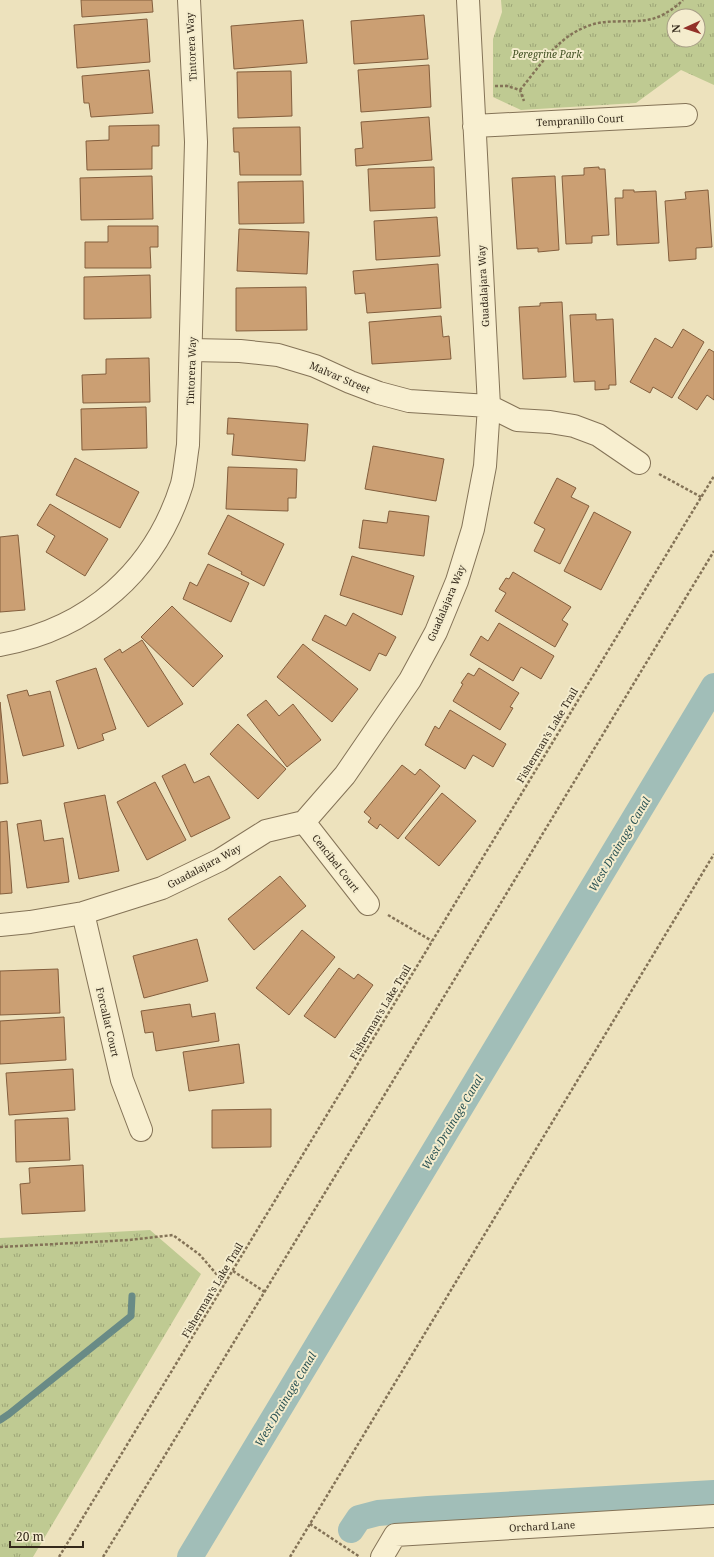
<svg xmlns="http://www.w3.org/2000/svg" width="714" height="1557" font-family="'Noto Serif',serif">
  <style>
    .grass { fill: url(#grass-tufts); fill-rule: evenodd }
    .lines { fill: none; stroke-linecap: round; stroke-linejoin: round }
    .stream { stroke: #698b86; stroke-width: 7 }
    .canal { stroke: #a1beb8; stroke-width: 26 }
    .building { fill: #cb9f73; stroke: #835e3d }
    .minor-casing { stroke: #847357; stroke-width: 24 }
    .path { stroke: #847357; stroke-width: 2.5; stroke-dasharray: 3 2; stroke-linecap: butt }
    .minor { stroke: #f8efd0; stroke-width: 22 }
    .labels { text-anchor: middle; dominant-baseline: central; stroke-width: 4; stroke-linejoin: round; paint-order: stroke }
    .street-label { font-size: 10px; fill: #34291b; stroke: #f4eccd }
    .park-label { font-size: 10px; font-style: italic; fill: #415022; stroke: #f4eccd }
    .water-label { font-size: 11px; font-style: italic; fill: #2b5354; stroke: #f4eccd }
  </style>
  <defs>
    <pattern id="grass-tufts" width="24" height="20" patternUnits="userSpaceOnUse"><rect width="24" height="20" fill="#bfca92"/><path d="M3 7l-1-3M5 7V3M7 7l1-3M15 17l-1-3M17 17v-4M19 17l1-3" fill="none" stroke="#9ca476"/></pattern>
  </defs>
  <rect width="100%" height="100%" fill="#ede2bd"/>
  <!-- grass -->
  <path class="grass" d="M501,0H714V85L681,70L636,103L521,110L493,97V39L502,12ZM674,16H698V40H674Z
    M150,1230L201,1274L33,1557H0V1238Z"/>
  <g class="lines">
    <!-- stream -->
    <path class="stream" d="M0,1420L9,1414L131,1316L132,1296"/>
    <!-- canal -->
    <path class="canal" d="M351,1530L359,1518L378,1513L428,1509L714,1493
      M190,1557L714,686"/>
  </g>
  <!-- building -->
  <path class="building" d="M81,0H152L153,12L82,17Z
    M424,15L428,59L354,64L351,21Z
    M147,19L150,62L77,68L74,25Z
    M303,20L307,63L234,69L231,26Z
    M429,65L431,107L361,112L358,70Z
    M149,70L153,113L91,117L89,103H84L82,76Z
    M291,71L292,116L238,118L237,72Z
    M429,117L432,160L356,166L355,149L363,148L361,122Z
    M159,125V146H152V169L87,170L86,141L109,140V126Z
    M300,127L301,175H240L239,152H234L233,128Z
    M434,167L435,208L370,211L368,169Z
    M599,167V169H605L609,235L592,236V243L566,244L562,176L584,175V168Z
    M152,176L153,219L81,220L80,178Z
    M555,176L559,250L538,252V248L517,249L512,178Z
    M303,181L304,223L239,224L238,182Z
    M623,190H634V192L656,191L659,243L617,245L615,198H623Z
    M708,190L712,247L696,248V259L669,261L665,201L686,199L685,192Z
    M437,217L440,256L376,260L374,221Z
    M108,226H158V247H150L151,268H85V242H108Z
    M239,229L309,232L307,274L237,271Z
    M438,264L441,308L367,313L365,293L355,294L353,271Z
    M150,275L151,318L84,319V277Z
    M306,287L307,330L236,331V288Z
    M562,302L566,377L523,379L519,307L540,306V303Z
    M596,314V320L613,319L616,385H609V389L595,390V381L574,382L570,315Z
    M441,316L443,337L449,336L451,359L372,364L369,322Z
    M683,329L704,342L672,398L653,387L650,393L630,382L655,338L672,348Z
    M709,349L714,352V400L707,395L697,410L678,398Z
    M149,358L150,402L83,403L82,375L106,374V359Z
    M146,407L147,448L82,450L81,409Z
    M228,418L308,424L305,461L232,455L234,434H227Z
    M373,446L444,459L436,501L365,489Z
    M75,458L139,492L120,528L56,495Z
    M228,467L297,469L296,498H288V511L226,509Z
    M557,478L576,488L571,497L589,506L560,564L534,551L545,529L534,523Z
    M50,504L108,539L85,576L46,552L55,536L37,525Z
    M389,511L429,516L424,556L359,548L363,520L387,523Z
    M594,512L631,532L601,590L564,571Z
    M228,515L284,544L264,586L241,574L242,572L208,554Z
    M18,535L25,610L0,612V537Z
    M352,556L414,576L402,615L340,595Z
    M208,564L249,583L231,622L183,599L190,582L197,586Z
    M513,572L571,607L562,620L568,624L555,647L495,611L506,593L499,589L506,578L509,579Z
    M172,606L223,656L193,687L141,637Z
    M353,613L396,637L386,656L379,653L370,671L312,640L325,615L346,626Z
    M499,623L554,656L541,679L521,667L513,681L470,655L481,636L488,641Z
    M142,640L183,704L148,727L104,659L120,649L122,653Z
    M303,644L358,689L332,722L277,677Z
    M96,668L116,729L102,734L104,740L78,749L56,681Z
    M479,668L519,693L510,707L513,708L500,730L453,701L463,684L461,683L468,673L474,676Z
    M27,690L29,696L50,691L64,746L23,756L7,695Z
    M266,700L279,716L293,704L321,740L287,767L247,715Z
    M0,702L8,783L0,784Z
    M450,710L506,744L493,767L473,755L465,769L425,745L435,726L439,729Z
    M238,724L286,769L258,799L210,754Z
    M185,764L194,783L209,776L230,818L191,837L162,776Z
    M402,765L415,775L420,769L440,786L398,839L380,824L377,829L368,822L371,818L364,812Z
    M155,782L186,840L147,860L117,802Z
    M442,793L476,821L439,866L405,838Z
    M105,795L119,871L79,879L64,803Z
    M41,820L44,841L63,838L69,882L27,888L17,824Z
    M7,821L12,893L0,894V822Z
    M280,876L306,906L254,950L228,919Z
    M302,930L335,957L289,1015L256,988Z
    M197,939L208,981L144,998L133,956Z
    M339,968L354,979L358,974L373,985L335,1038L304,1016Z
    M58,969L60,1013L0,1015V971Z
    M190,1004L192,1017L215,1013L219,1041L156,1051L153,1032L145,1033L141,1011Z
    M64,1017L66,1060L0,1064V1021Z
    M239,1044L244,1083L189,1091L183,1052Z
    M73,1069L75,1110L9,1115L6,1073Z
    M271,1109V1147L212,1148V1110Z
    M68,1118L70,1160L16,1162L15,1120Z
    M83,1165L85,1211L22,1214L20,1184L30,1183L29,1168Z"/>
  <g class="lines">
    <defs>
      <path id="minor" d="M474,126L686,115
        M191,350L240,351L278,355L315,366L350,382L379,393L409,401L489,406L517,420L550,422L574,426L598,435L639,463
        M0,645C89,629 155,571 182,484C185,471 186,457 188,445L196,142L189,0
        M304,822L368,904
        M83,913L122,1080L141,1130
        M0,925L30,922L83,913L162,888L220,860L266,831L304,822L345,775L410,680L436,632L457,581L473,529L485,466L489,406L468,0
        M382,1557L395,1535L714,1516"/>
    </defs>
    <!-- minor casing -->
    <use href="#minor" class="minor-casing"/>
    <!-- path -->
    <path class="path" d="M495,86H507L520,90L524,101
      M520,90C540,66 557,37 588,26C608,18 631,24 652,19C663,16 675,8 683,0
      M659,474L701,497
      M388,915L432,941
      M0,1247L129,1240L173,1235L200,1255L225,1284
      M233,1271L265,1292
      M310,1524L360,1557
      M59,1557L714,476
      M103,1557L365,1127L714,551
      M290,1557L714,854"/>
    <!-- minor -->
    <use href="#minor" class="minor"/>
  </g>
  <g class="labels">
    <!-- street labels -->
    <g class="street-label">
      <text transform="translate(191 47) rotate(-93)">Tintorera Way</text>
      <text transform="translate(580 120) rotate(-3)">Tempranillo Court</text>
      <text transform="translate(483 286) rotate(-93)">Guadalajara Way</text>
      <text transform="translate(191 371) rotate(-88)">Tintorera Way</text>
      <text transform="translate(340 377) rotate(23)">Malvar Street</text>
      <text transform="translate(446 603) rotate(-67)">Guadalajara Way</text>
      <text transform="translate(547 735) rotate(-59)">Fisherman’s Lake Trail</text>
      <text transform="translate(336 863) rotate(52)">Cencibel Court</text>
      <text transform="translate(204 866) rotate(-28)">Guadalajara Way</text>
      <text transform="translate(380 1012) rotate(-59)">Fisherman’s Lake Trail</text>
      <text transform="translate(108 1022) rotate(77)">Forcallat Court</text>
      <text transform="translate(212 1290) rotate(-59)">Fisherman’s Lake Trail</text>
      <text transform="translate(542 1526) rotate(-3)">Orchard Lane</text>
    </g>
    <!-- park labels -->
    <g class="park-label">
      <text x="547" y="54">Peregrine Park</text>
    </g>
    <!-- water labels -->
    <g class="water-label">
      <text transform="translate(619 844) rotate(-59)">West Drainage Canal</text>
      <text transform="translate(452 1122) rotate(-59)">West Drainage Canal</text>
      <text transform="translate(285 1399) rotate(-59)">West Drainage Canal</text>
    </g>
  </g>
  <!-- north arrow -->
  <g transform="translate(686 28) rotate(267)"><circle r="19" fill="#f4eccd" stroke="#a79e86"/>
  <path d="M0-3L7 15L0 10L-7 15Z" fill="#923028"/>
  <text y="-6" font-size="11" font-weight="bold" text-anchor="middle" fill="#34291b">N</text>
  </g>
  <!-- scale -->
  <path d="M10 1541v6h73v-6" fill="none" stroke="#34291b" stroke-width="2"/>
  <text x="16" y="1541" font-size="12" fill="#34291b" stroke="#f4eccd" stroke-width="3" paint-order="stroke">20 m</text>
</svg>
